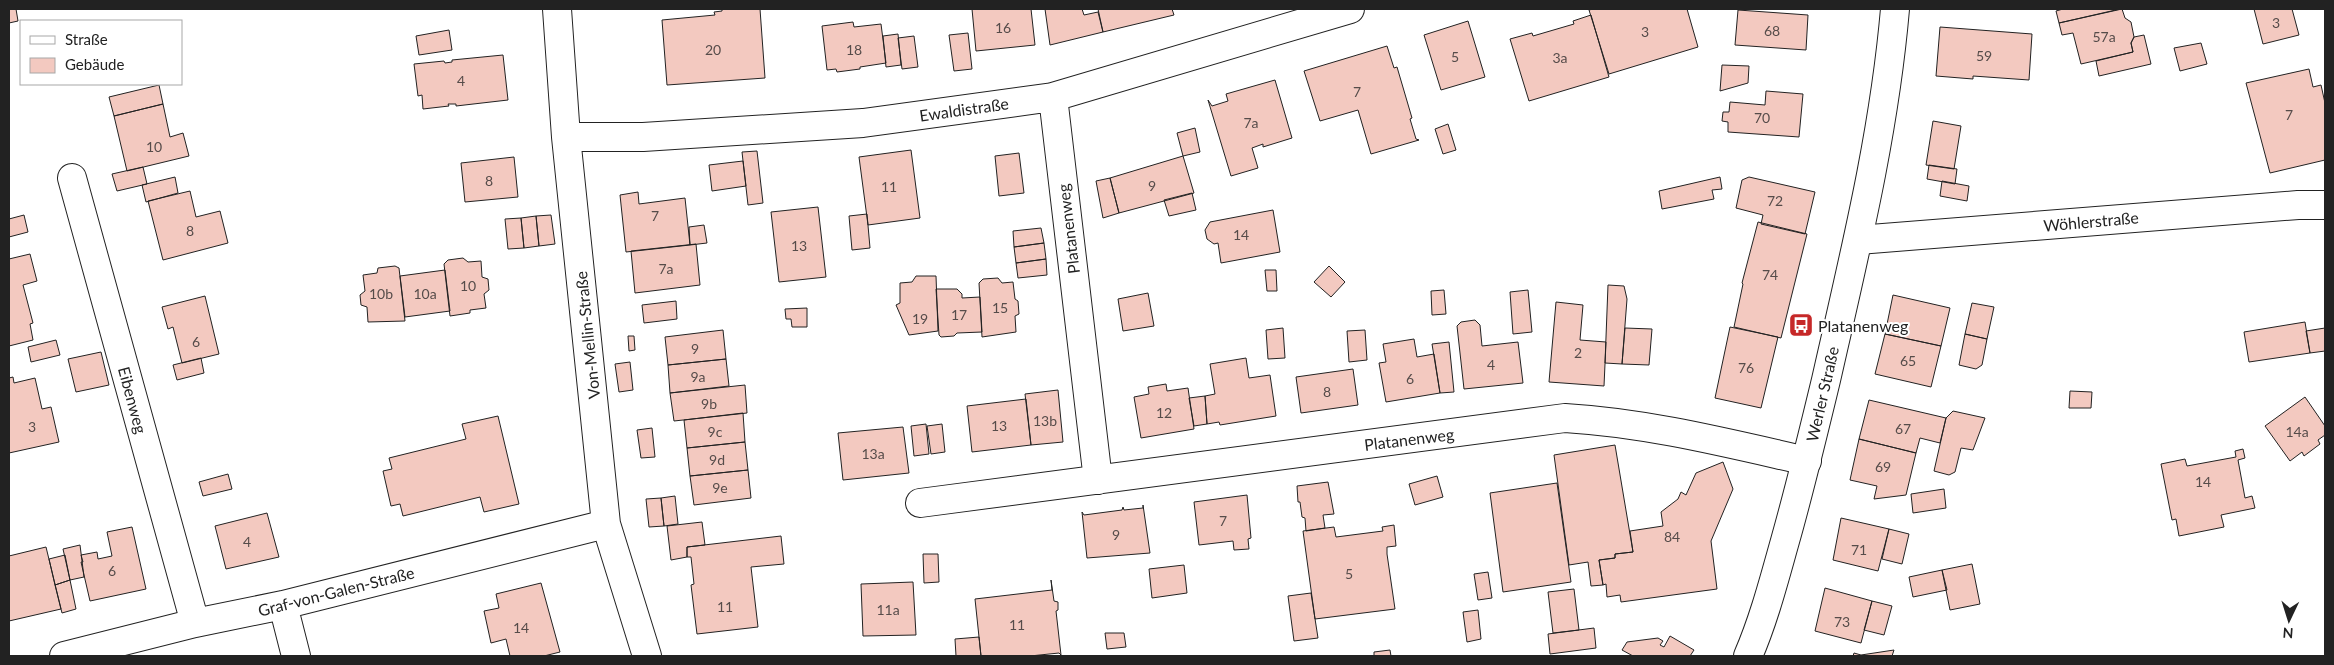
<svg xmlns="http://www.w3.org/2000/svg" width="2334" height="665" font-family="Lato,sans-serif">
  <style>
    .building { fill: #f3c9c0; stroke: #222 }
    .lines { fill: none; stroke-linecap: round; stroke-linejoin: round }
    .minor-casing { stroke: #222; stroke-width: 30 }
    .major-casing { stroke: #222; stroke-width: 30 }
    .minor { stroke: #fff; stroke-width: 28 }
    .major { stroke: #fff; stroke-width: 28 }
    .labels { text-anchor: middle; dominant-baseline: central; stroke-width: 4; stroke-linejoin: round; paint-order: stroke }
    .number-label { font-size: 14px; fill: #564c4a }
    .street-label { font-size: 16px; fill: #222; stroke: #fff }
    .poi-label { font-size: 16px; fill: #222; stroke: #fff; text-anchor: start }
  </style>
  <rect width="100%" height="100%" fill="#fff"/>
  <!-- building -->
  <path class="building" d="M9,9H16L18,21L9,23Z
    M722,9H760L765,78L667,85L662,20L715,15L714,12L722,11Z
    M972,9H1031L1035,45L976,51Z
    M1045,9H1082L1084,15L1098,12L1103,32L1050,45Z
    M1098,9H1172L1174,15L1103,32Z
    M1593,9H1687L1698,47L1609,74L1589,10Z
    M2063,9H2120L2059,23L2056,11Z
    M2122,9L2125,18L2131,22L2134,37L2131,43L2133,52L2081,64L2073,33L2062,35L2059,23Z
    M2254,9H2292L2299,35L2263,44Z
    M1738,10L1808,15L1806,50L1735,45Z
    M1591,15L1609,77L1529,101L1510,39L1532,33L1533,36L1574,24L1573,21Z
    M1468,21L1485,77L1441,90L1424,35Z
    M853,22L854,27L881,24L886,63L860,67V69L837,72L836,69L827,70L822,26Z
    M1940,27L2032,34L2029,80L1973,76V79L1936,76Z
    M449,30L452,50L419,55L416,36Z
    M968,33L972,69L954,71L949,35Z
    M898,34L901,65L886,67L883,36Z
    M2144,35L2151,64L2099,76L2096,61L2133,52L2131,43L2134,37Z
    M914,36L918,67L902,69L898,38Z
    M2201,43L2207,64L2180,71L2174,48Z
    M1387,46L1394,68L1397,67L1412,118L1410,119L1416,139L1419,140L1371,154L1358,110L1320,121L1304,71Z
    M503,55L508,100L456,106V104H448L449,106L423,109L422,95L418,96L414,64L444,61L445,63L452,62V60Z
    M1722,65L1749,66L1748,83L1720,91Z
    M2309,69L2313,87L2321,85L2325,103V160L2270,173L2246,83Z
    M1275,80L1292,138L1263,147V144L1252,148L1258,168L1231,176L1208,100L1212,106L1228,101L1226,94Z
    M159,85L163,104L114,116L109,97Z
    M1766,91L1803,94L1799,137L1728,132V122L1722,121L1723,112H1729L1730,102L1765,105Z
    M163,104L170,137L183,133L189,156L127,171L114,116Z
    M1933,121L1961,126L1954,169L1926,165Z
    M1448,124L1456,150L1443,154L1435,129Z
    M1195,128L1200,152L1183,156L1177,133Z
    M911,150L920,218L868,225L859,157Z
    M757,151L763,203L748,205L742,152Z
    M1019,153L1024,193L999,196L995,156Z
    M1183,156L1194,193L1119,213L1110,178Z
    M514,157L518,197L465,202L461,163Z
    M743,161L746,186L712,191L709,165Z
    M1929,165L1957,169L1955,184L1927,179Z
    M143,167L147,184L117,191L112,174Z
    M175,177L178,193L146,202L142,185Z
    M1720,177L1722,189L1712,190L1714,199L1662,209L1659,191Z
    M1749,177L1815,192L1805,234L1761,224L1763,215L1736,208L1742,180Z
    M1110,178L1119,213L1103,218L1096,181Z
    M1942,181L1969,186L1967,201L1940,196Z
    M190,191L196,217L220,211L228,243L163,260L148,201Z
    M638,192L639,204L685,198L690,245L626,252L620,195Z
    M1192,193L1196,210L1169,216L1164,200Z
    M818,207L826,277L779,282L771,212Z
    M1273,210L1280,252L1221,263L1218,243L1214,244L1207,239L1205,230L1210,222Z
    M867,214L870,248L852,250L849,216Z
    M24,215L28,232L9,237V219Z
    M551,215L555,244L539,246L536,216Z
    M536,216L539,246L524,248L521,218Z
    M521,218L524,248L508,249L505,219Z
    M1758,222L1807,234L1781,338L1734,327L1743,284L1742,283Z
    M704,225L707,243L690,245L689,227Z
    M1041,228L1044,243L1014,247L1013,231Z
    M1044,243L1046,259L1016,263L1014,247Z
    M696,244L700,285L635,293L631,251Z
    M30,254L37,281L23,285L33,323L30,324L33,340L9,346V259Z
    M463,258L468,262L481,261L482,277L488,279L489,290L484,294L486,308L470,310V313L450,316L444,264L448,260Z
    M1046,259L1047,275L1018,278L1016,263Z
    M395,266L399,268L405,321L368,322L367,307L361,305L360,295L365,291L363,275L377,273L378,268Z
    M1329,266L1345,282L1331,297L1314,282Z
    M445,270L450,311L405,317L400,276Z
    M1265,270H1276L1277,291H1267Z
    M916,276H936L938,331L909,335L896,305L900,303V283L912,282Z
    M998,278L1002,283L1013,282L1015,299L1018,301L1019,314L1015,316L1016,332L982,337L979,283L983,279Z
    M1608,285L1624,286L1627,299L1622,364L1605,363Z
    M936,289H957L962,294V298L980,297L982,332L957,333L954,336L941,337L939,335Z
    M1444,290L1446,314L1432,315L1431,291Z
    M1528,290L1532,332L1513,334L1510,292Z
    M1148,293L1154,326L1123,331L1118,299Z
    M1893,295L1950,308L1941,346L1885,334Z
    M205,296L219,354L182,363L173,327L168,329L162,307Z
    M676,301L677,319L644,323L642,305Z
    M1556,302L1583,305L1580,340L1606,342L1604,386L1549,382Z
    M1972,303L1994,307L1987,339L1965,334Z
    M807,308V327H792L791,319H786L785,309Z
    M1475,320L1480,325L1482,346L1518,342L1523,383L1464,389L1457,326L1461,322Z
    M2305,322L2310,353L2249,362L2244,332Z
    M1730,327L1778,337L1761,408L1715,398Z
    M1283,328L1285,358L1268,359L1266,330Z
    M1625,328L1652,329L1649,365L1622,364Z
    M2325,328V351L2310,353L2306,331Z
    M723,330L726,359L668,365L665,337Z
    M1365,330L1367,360L1349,362L1347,331Z
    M1885,334L1941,346L1931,387L1875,374Z
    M1965,334L1987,339L1982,365L1976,369L1959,365Z
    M628,336H634L635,350L629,351Z
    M1414,339L1417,357L1434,354L1440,393L1386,402L1379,363L1386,362L1383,344Z
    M56,340L60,355L31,362L28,347Z
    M1449,342L1454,392L1440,393L1432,344Z
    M101,352L109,385L76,392L68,359Z
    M201,358L204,373L177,380L173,365Z
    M1246,358L1249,378L1270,375L1276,416L1220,425L1219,422L1207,424L1205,396L1215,394L1210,364Z
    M726,359L729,386L670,393L668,365Z
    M630,362L633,390L619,392L615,364Z
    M1353,369L1358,405L1301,413L1296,377Z
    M13,377L14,383L35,378L42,409L51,407L59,442L9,453V378Z
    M1166,384L1167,391L1188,388L1194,429L1141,438L1134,397L1149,394L1148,387Z
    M745,385L747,413L674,421L670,393Z
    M1058,390L1063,442L1031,445L1025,394Z
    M2070,391L2092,392L2091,408H2069Z
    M1205,396L1207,424L1194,426L1189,398Z
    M2305,397L2325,426V435L2318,440L2320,444L2304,456L2302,452L2290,461L2265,426Z
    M1026,399L1031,445L972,452L967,406Z
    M1869,400L1946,418L1940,443L1920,438L1916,453L1859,439Z
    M1953,411L1985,418L1973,450L1961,448L1955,472L1949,475L1934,471L1946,418Z
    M743,413L745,442L687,448L684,420Z
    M498,416L519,504L484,512L480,497L403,516L400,504L391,506L383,471L392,469L389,458L466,439L462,424Z
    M926,424L929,454L914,456L911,426Z
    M942,424L945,452L931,454L927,426Z
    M903,427L909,473L843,480L838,433Z
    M652,428L655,457L641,458L637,430Z
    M1859,439L1916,453L1906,495L1874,499L1877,486L1850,480Z
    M745,442L748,470L690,476L687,448Z
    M1615,445L1633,552L1615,554V558L1599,560L1603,585L1591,586L1588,562L1569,565L1554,455Z
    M2243,449L2245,458L2238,460L2245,498L2252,496L2255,508L2221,515L2224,527L2179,536L2176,519L2172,520L2161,464L2185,459L2187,466L2236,457L2235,451Z
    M1723,462L1733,489L1711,541L1717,589L1621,602L1620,595L1607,597L1606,584L1603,585L1599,560L1615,558V554L1633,552L1630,531L1663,526L1661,512L1678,499L1681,492L1686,495L1696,473Z
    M748,470L751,498L694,505L690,476Z
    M228,474L232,489L203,496L199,482Z
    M1437,476L1443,497L1415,505L1409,484Z
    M1328,482L1334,514L1323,515L1325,528L1306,531L1305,518L1302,517L1300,502H1298L1297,486Z
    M1557,483L1571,582L1503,592L1490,493Z
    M1944,489L1946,508L1913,513L1911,494Z
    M1247,495L1251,538L1248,539L1249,549L1234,550L1233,541L1199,545L1194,502Z
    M675,496L678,524L664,526L661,498Z
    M661,498L664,526L649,527L646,499Z
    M1143,505L1150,553L1087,558L1082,512L1084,515L1122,510L1123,507L1124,510L1143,508Z
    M267,513L279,557L226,569L215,526Z
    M1841,518L1889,529L1878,571L1833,560Z
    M702,522L705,545L687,547V557L671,560L667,526Z
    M1394,525L1396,546L1387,547V554L1395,609L1315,619L1303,531L1334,527L1336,537L1383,531L1382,527Z
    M132,527L146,589L90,601L81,562H83L81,555L97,552L98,559L112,556L107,532Z
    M1889,529L1909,534L1902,564L1882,559Z
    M781,536L784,564L751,567L758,627L697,634L691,585L694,584L691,557H687V547Z
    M80,545L84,577L70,580L63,549Z
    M46,547L61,609L9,621V556Z
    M923,554H938L939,582L924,583Z
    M65,555L70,580L55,585L49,559Z
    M1972,564L1980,604L1950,610L1942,570Z
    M1184,565L1187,593L1152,598L1149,569Z
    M1942,570L1947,590L1913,597L1909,577Z
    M1488,572L1492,598L1478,600L1474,574Z
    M70,580L76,609L62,613L55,585Z
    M1051,580L1054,601L1058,602V610L1056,611L1061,655L1059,653L1030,656H981L975,599L1052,590Z
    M913,582L916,635L863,636L861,584Z
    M541,583L560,652L544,656H510L506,639L491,643L484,611L499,608L496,594Z
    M1825,588L1872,601L1861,643L1815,631Z
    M1574,589L1579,630L1553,633L1548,592Z
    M1311,593L1318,638L1294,641L1288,596Z
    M1872,601L1892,606L1884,635L1864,630Z
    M1478,610L1481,639L1467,642L1463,612Z
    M1594,628L1596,648L1550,654L1548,634Z
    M1105,633H1124L1126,647L1107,649Z
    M1670,636L1694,650L1690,656H1633L1622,650L1627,642L1658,638L1663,641L1660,645L1664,647Z
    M979,637L981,656H956L955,639Z
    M1390,650L1391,656H1374V652Z
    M1894,650L1892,656H1853L1854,653L1861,655Z"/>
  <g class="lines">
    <defs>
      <path id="minor" d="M557,9L566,137L606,524L647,656
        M1053,97L1098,480
        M566,137H643L863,123L1053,97L1350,9
        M72,178L195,623
        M1858,240L2298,205H2325
        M920,503L1565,418C1648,423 1727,443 1807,461
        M283,605L296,656
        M64,656L195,623L283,605L606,524"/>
      <path id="major" d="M1748,656C1764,619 1774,580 1785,541C1800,488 1813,434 1826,380C1854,256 1884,136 1895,9"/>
    </defs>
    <!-- minor casing -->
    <use href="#minor" class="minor-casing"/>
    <!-- major casing -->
    <use href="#major" class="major-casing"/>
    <!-- minor -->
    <use href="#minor" class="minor"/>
    <!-- major -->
    <use href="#major" class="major"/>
  </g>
  <!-- icons -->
  <defs>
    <symbol id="bus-square" viewBox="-11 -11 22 22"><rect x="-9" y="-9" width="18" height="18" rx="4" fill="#c62828" stroke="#fff"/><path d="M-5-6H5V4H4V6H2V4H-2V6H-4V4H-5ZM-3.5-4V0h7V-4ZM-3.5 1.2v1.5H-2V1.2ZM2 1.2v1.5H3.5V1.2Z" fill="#fff"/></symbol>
  </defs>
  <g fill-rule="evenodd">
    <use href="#bus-square" x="1787" y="311" width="28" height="28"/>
  </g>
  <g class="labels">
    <!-- number labels -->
    <g class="number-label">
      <text x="2276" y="22">3</text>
      <text x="1003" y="27">16</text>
      <text x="1772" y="30">68</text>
      <text x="1645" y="31">3</text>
      <text x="2104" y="36">57a</text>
      <text x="713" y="49">20</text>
      <text x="854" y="49">18</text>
      <text x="1984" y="55">59</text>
      <text x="1455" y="56">5</text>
      <text x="1560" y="57">3a</text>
      <text x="461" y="80">4</text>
      <text x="1357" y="91">7</text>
      <text x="2289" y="114">7</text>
      <text x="1762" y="117">70</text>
      <text x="1251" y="122">7a</text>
      <text x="154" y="146">10</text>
      <text x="489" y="180">8</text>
      <text x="1152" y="185">9</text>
      <text x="889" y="186">11</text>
      <text x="1775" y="200">72</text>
      <text x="655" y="215">7</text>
      <text x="190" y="230">8</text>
      <text x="1241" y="234">14</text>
      <text x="799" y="245">13</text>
      <text x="666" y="268">7a</text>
      <text x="1770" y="274">74</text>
      <text x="468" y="285">10</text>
      <text x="381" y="293">10b</text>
      <text x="425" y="293">10a</text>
      <text x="1000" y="307">15</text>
      <text x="959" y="314">17</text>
      <text x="920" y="318">19</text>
      <text x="196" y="341">6</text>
      <text x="695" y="348">9</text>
      <text x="1578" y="352">2</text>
      <text x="1908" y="360">65</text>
      <text x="1491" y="364">4</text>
      <text x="1746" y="367">76</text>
      <text x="698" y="376">9a</text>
      <text x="1410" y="378">6</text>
      <text x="1327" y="391">8</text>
      <text x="709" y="403">9b</text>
      <text x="1164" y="412">12</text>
      <text x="1045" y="420">13b</text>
      <text x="999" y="425">13</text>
      <text x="32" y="426">3</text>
      <text x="1903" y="428">67</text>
      <text x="715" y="431">9c</text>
      <text x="2297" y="431">14a</text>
      <text x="873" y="453">13a</text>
      <text x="717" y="459">9d</text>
      <text x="1883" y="466">69</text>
      <text x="2203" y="481">14</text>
      <text x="720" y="487">9e</text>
      <text x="1223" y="520">7</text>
      <text x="1116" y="534">9</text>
      <text x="1672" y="536">84</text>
      <text x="247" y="541">4</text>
      <text x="1859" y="549">71</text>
      <text x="112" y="570">6</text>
      <text x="1349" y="573">5</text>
      <text x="725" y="606">11</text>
      <text x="888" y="609">11a</text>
      <text x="1842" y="621">73</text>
      <text x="1017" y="624">11</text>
      <text x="521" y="627">14</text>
    </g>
    <!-- street labels -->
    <g class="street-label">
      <text transform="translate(964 109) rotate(-8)">Ewaldistraße</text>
      <text transform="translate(2091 221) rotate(-5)">Wöhlerstraße</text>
      <text transform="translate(1068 229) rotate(-97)">Platanenweg</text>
      <text transform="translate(587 335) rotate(-96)">Von-Mellin-Straße</text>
      <text transform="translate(1822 394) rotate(-77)">Werler Straße</text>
      <text transform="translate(133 400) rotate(75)">Eibenweg</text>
      <text transform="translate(1409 439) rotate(-7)">Platanenweg</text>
      <text transform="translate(336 591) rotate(-14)">Graf-von-Galen-Straße</text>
    </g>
    <!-- poi labels -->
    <g class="poi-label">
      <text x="1818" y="325">Platanenweg</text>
    </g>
  </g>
  <!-- border -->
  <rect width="2334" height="665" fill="none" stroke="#222222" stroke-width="20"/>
  <!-- legend -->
  <rect x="20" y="20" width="162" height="65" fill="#ffffff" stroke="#a7a7a7"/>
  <rect x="30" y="36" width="25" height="8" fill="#ffffff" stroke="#a7a7a7"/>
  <text x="65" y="45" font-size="15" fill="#222222">Straße</text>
  <rect x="30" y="58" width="25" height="15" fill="#f3c9c0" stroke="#a7a7a7"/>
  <text x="65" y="70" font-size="15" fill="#222222">Gebäude</text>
  <!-- north arrow -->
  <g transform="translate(2289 620) rotate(184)" stroke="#ffffff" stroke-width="4" paint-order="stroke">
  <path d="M0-4L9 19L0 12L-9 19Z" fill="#222222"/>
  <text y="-8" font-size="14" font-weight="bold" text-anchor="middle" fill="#222222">N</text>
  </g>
</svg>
